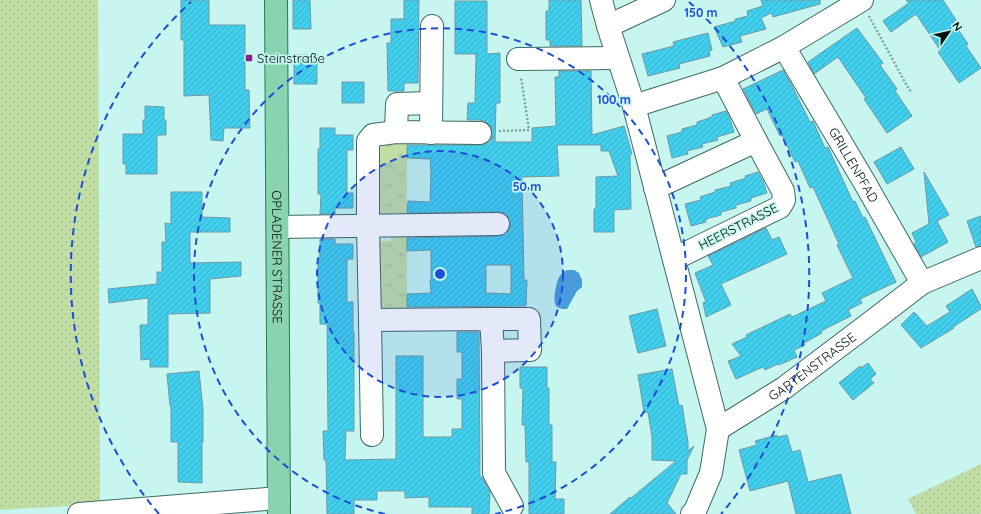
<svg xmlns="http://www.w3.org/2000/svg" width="981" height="514" font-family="Quicksand,sans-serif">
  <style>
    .grass { fill: url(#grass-dots) }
    .park { fill: url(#park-tufts) }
    .water { fill: #499cdb }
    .building { fill: url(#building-hatch); stroke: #7099a4; fill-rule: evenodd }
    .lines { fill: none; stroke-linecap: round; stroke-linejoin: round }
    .minor-casing { stroke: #3f6965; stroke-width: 24 }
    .major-casing { stroke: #277c56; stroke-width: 24 }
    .path { stroke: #80a39f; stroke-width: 2.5; stroke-dasharray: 2 2; stroke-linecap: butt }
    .minor { stroke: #fff; stroke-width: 22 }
    .major { stroke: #89d3b0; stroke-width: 22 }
    .ring { fill: none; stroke: #1d4ed8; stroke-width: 2; stroke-dasharray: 7 5 }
    .poi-dot { fill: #8b2085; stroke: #c7f6f0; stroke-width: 1.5 }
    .labels { text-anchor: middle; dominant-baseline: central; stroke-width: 3.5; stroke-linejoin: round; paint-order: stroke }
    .poi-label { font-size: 13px; fill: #031311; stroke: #c7f6f0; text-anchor: start }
    .street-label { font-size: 13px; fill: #031311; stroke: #c7f6f0 }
    .centre { fill: #1d4ed8; stroke: #c7f6f0; stroke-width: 2 }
    .ring-label { font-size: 12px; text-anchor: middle; font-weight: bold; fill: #1d4ed8; stroke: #c7f6f0; stroke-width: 3.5; stroke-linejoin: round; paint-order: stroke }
  </style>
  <defs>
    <pattern id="grass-dots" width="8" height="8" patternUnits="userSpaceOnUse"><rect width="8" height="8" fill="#c1dea5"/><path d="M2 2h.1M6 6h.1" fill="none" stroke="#a4be8d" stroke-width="1.8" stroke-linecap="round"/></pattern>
    <pattern id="park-tufts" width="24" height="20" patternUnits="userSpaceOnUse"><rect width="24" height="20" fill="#c1dea5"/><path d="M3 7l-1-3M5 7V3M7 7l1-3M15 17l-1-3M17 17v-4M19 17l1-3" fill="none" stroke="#a4be8d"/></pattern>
    <pattern id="building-hatch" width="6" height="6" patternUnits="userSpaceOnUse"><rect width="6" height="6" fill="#42cfee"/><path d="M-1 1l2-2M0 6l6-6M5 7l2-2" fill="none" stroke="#38b1cb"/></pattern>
  </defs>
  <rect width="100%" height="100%" fill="#c7f6f0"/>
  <!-- grass -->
  <path class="grass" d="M0,0H98L100,504L0,510Z
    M981,464V514H916L908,499Z"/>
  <!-- park -->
  <path class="park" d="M407,140V220H377L379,145Z
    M391,231L407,232V312L381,309L379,308L376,241H391Z"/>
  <!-- water -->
  <path class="water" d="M567,270H574L579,273L582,280V287L577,291L567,309C553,310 554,301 555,292C557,282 558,274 567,270Z"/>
  <!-- building -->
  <path class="building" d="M181,0H209V25H245V90H249L250,128H224L223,141L211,140L209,95L184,96V40H181Z
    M293,0H310L311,29H293Z
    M404,0H419L418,83H404V91H388L387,43H391V19H404Z
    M549,0H581L582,46H550V40H546V11H549Z
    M761,0H820V4L773,17L771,13L761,18L766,29L740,36L742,42L723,47L714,27L736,21L735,19L748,16L747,11L763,6Z
    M906,0H943L956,20L953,22L968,44L966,46L981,68L959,83L938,52L940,50L916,14L891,32L883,21L909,3Z
    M455,1H487V54L500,53V103H496L495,142H532V128L556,126L555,77H559V71H591L592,135L624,126L632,154H630L631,209L614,210V232H594V209H596V177L618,176L609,151H601V145H557L559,176L522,177L524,280H527L526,306L407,307V294L431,293L430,280H431V250L407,251V238L498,236L505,234L509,230L510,224L508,217L504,213L498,212L407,213L408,201L430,202L431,172L430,159L407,158V145H480L486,144L491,140L492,134L491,127L486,122L480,120H467L468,103H475L476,54H478H455ZM486,265H511V294L486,293Z
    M857,28L883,63L880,65L897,89L895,91L912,116L887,133L864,99L866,98L838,57L814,74L808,62Z
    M708,33L712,50L709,51L710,56L679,64L680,68L648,76L642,54L674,46L673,42Z
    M294,55H317V84H294Z
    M783,70L792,86L810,122L813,121L825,148L828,147L853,202L855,201L863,218L865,217L896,282L860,299L862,303L848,310L851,316L821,331L822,333L804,343L805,345L794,350L797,357L779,365L778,364L765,370L763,367L736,379L728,361L741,356L732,344L747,337L746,335L790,314L792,317L826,301L822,293L853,278L837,245L839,244L813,187L810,188L798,161L795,162L782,135L780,136L767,109L756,114L743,89Z
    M342,82H364V103H342Z
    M145,106L164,107V120H166V135H157V174H126V164H123V134H143V120H145Z
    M726,111L730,119L734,132L717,137L718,140L702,144L703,147L687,151L688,154L672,158L667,136L682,132V129L697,125V122L712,117V115Z
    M320,128H335V135H353V150H347V193H353V208H335V214H320L321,194H318V149H320Z
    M901,147L914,169L887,184L874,162Z
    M758,172L763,181L767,193L751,198V201L736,205V208L721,212V215L706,219V222L691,226L685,204L701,200L700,197L715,192V190L731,186L730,183L746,178L745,176Z
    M924,172L949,215L937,221L948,242L921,257L914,244L916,242L912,233L929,224Z
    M171,192H202V217L230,218V232H190V263L241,262V276L210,279V313L168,314V367H150V359L141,360L140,325H148V298L109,303L108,289L157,284V272H162V242H166L165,223L171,224Z
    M981,216V246L976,247L967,221Z
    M766,228L772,240L779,237L787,254L721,284L731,305L706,317L703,303L706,302L695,273L713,265L708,256Z
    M320,239H335V244H353V259H347V302H353V332H354V431H346L345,460L396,459V356H423V437H452V429H462V399H457V379H462V352H457V332H479L480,477H482L490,492L489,514H472V507H429V497L405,498V491H377V500H354V514H327L326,460H324L323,431H328L327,324H320V303H318V258H320Z
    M972,289L981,306V309L953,327L954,328L921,348L901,325L914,312L927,326L950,312L946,306Z
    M657,309L666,346L638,353L629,316Z
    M868,363L876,374L870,379L874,383L853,400L839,383L860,366L861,368Z
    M520,367H547V388H549V425H552V462H556L555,499H564V514H529V462H526L525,425H522L523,388H520Z
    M672,369L679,406L682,405L688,442V451L694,446L687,460V474H681L667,503L676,514H610L630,497L631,498L676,461L652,460V437L648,412H644L638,375Z
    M199,371L203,409V442H202V483L178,482V442H171V406H170L167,374Z
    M777,435V437L787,435L792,452L800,450L808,482L841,474L851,514H796L788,481L750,491L739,450L757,445L755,441Z"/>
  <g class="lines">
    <defs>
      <g id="minor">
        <path d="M601,0L608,26L634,106L718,429L711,473L695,511L692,514"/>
        <path d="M608,26L664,0"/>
        <path id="s1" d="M784,47L862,178L922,283"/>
        <path d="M518,59L618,58"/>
        <path d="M723,78L756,141"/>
        <path d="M634,106L723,78L784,47L862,0"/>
        <path d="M396,132L397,104L431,103"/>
        <path d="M431,133L432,26"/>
        <path d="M480,133L396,132L373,135L368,141V226L370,320L491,319L493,351L494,473L512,506"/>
        <path d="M655,188L756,141L783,191L784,200L780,207L674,259"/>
        <path d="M278,227L498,224"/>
        <path d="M491,319H529L530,350L493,351"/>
        <path d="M370,320L372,435"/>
        <path id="s2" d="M718,429L784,388L870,323L922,283L981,258"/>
        <path d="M79,514L279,498"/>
      </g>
      <g id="major">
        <path id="s3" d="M276,0L279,514"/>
      </g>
    </defs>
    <!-- minor casing -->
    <use href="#minor" class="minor-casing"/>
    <!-- major casing -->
    <use href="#major" class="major-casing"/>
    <!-- path -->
    <path class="path" d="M869,16L907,86L912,93
      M499,131L529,130L521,77"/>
    <!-- minor -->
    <use href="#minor" class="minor"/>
    <!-- major -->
    <use href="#major" class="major"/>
  </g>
  <!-- distance rings -->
  <circle cx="440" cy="274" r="123" fill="#1d4ed8" fill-opacity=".12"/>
  <g class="ring">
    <circle cx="440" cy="274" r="123"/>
    <path d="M385 514A246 246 0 1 1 495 514"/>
    <path d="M159 514A369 369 0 0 1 191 2M689 2A369 369 0 0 1 721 514"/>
  </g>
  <!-- markers -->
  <rect class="poi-dot" x="245" y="54" width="8" height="8" rx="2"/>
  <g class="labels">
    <!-- poi labels -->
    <g class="poi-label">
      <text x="257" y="58">Steinstraße</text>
    </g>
    <!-- street labels -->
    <g class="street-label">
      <text stroke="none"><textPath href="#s1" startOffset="137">GRILLENPFAD</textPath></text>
      <text transform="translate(738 226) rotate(-27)">HEERSTRASSE</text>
      <text stroke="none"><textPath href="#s3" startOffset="257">OPLADENER STRASSE</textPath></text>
      <text stroke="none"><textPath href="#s2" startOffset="113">GARTENSTRASSE</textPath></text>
    </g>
  </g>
  <circle cx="440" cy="274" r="6" class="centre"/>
  <g class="ring-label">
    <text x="701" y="17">150 m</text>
    <text x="614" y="104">100 m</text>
    <text x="527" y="191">50 m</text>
  </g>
  <!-- north arrow -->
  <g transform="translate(949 32) rotate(56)" stroke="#c7f6f0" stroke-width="3" paint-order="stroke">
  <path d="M0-3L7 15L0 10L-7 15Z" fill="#031311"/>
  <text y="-6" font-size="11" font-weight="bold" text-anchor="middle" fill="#031311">N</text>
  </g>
</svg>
